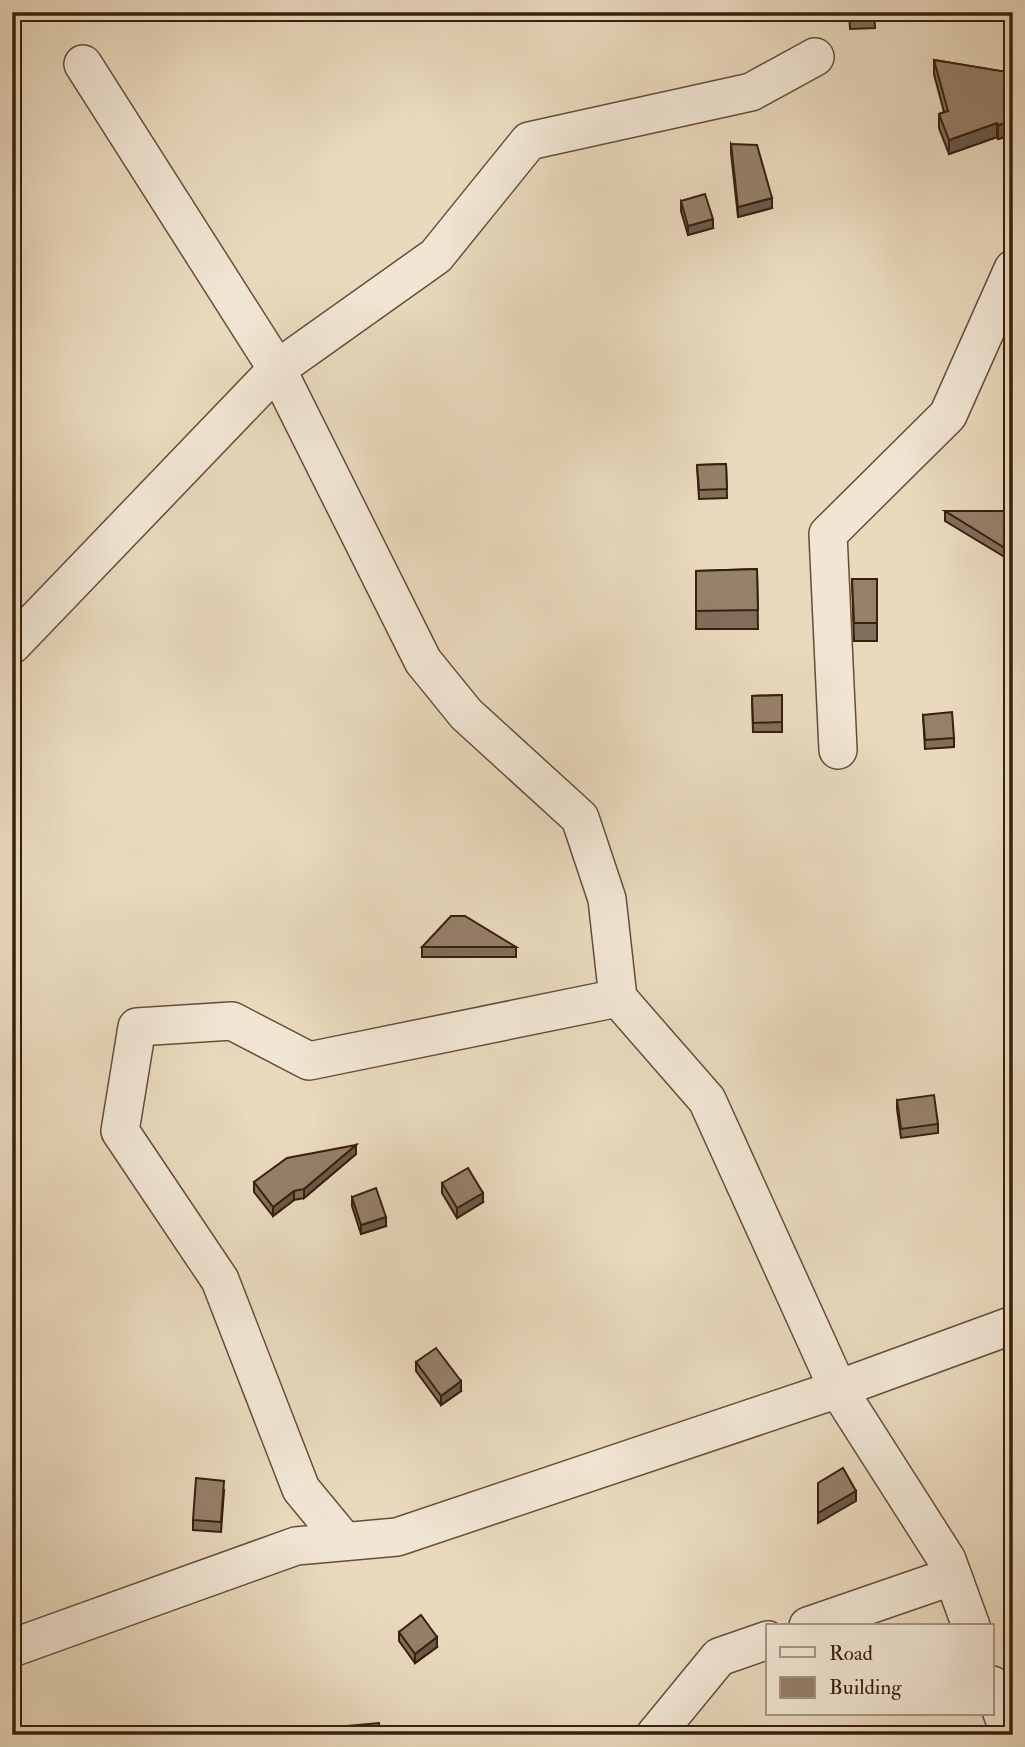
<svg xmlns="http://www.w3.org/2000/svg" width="1025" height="1747" font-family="'IM FELL Double Pica',serif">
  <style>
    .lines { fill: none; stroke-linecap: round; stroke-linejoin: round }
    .minor-casing { stroke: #654e3a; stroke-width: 40 }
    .minor { stroke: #f1e6d4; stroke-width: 37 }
    .wall { fill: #806e5a; stroke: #391f0e; stroke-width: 2 }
    .shaded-wall { fill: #685a4a; stroke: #391f0e; stroke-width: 2 }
    .building { fill: #958069; stroke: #391f0e; stroke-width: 2 }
  </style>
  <rect width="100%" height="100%" fill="#e9d9bd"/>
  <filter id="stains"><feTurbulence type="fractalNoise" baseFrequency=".00286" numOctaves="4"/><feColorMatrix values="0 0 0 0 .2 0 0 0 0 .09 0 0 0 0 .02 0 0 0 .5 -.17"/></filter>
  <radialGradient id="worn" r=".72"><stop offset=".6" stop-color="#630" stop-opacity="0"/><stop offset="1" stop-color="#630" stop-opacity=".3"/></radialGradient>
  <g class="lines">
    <defs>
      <path id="minor" d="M83,64L277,369L423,661L466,714L580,818L607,899L618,998L707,1100L838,1389L1013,1325
        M12,645L277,369L436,256L529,141L751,92L815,57
        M838,750L828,534L948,415L1013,269
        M344,1541L301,1489L220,1280L120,1131L137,1027L232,1021L309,1061L618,998
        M808,1626L953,1576
        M12,1648L296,1546L397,1537L838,1389L947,1560L971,1626
        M992,1685L1010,1735
        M655,1735L719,1657L768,1640"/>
    </defs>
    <!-- minor casing -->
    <use href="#minor" class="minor-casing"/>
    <!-- minor -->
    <use href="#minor" class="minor"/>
  </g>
  <!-- wall -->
  <path class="wall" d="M849,12H874L875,28L850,29Z
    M934,60L1013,73V135L998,139L997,137L949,154L939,128V114L944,112L934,74Z
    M731,144L772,208L738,217L731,153Z
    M681,201L713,228L688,235L681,211Z
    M726,464L727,498L699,499L697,465Z
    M945,511H1013V562L945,521Z
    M757,569L758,629H696V571Z
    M852,579H877V641H854Z
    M782,695V732H753L752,696Z
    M923,715L954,738V747L925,749Z
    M422,947H516V957H422Z
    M897,1100L938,1124V1133L901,1138L897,1109Z
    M356,1154L304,1198L294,1200L273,1216L254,1192V1182Z
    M442,1183L483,1202L457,1218L442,1193Z
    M352,1197L386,1226L361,1234L352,1206Z
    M416,1362L461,1391L441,1405L416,1371Z
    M224,1491L221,1532L193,1530V1520Z
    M399,1632L437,1647L415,1663L399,1641Z"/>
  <!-- shaded-wall -->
  <path class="shaded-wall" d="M1013,121V135L998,139V125Z
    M997,123V137L949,154V140Z
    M772,198V208L738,217V207Z
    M713,219V228L688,235V226Z
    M356,1145V1154L304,1198V1189Z
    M294,1191V1200L273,1216V1207Z
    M483,1193V1202L457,1218V1208Z
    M386,1217V1226L361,1234V1225Z
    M461,1381V1391L441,1405V1396Z
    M856,1491V1501L818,1523V1513Z
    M437,1637V1647L415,1663V1654Z"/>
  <!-- building -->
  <path class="building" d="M850,12H874L875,18L850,20Z
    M934,60L1013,73V121L998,125L997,123L949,140L939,114L948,111Z
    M731,144L757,145L772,198L738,207Z
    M705,194L713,219L688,226L681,201Z
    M726,464L727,489L699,490L697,465Z
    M945,511H1013V553Z
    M757,569L758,610L696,611V571Z
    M852,579H877V623H854Z
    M782,695V722L753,723L752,696Z
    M952,712L954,738L925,740L923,715Z
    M451,916H465L516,947H422Z
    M934,1095L938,1124L901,1129L897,1100Z
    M356,1145L304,1189L294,1191L273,1207L254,1182L287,1158Z
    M468,1168L483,1193L457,1208L442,1183Z
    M376,1188L386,1217L361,1225L352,1197Z
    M436,1348L461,1381L441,1396L416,1362Z
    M843,1468L856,1491L818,1513V1483Z
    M196,1478L224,1481L221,1522L193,1520Z
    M421,1615L437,1637L415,1654L399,1632Z
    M379,1723L380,1735H349L348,1726Z"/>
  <!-- margin -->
  <rect width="1025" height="1747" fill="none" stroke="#e9d9bd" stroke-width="42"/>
  <rect x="14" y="14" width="997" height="1719" fill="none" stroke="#391f0e" stroke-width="3.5"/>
  <rect x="21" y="21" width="983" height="1705" fill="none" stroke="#391f0e" stroke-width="2"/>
  <!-- legend -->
  <rect x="766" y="1624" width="228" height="91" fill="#f1e6d4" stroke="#a79685" stroke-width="2"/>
  <rect x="780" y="1647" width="35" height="10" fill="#f1e6d4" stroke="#a79685" stroke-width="2"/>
  <text x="829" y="1660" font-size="21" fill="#391f0e">Road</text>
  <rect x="780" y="1677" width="35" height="21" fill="#958069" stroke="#a79685" stroke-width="2"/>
  <text x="829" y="1694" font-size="21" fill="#391f0e">Building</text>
  <rect width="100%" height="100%" filter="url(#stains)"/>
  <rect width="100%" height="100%" fill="url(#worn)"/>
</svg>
